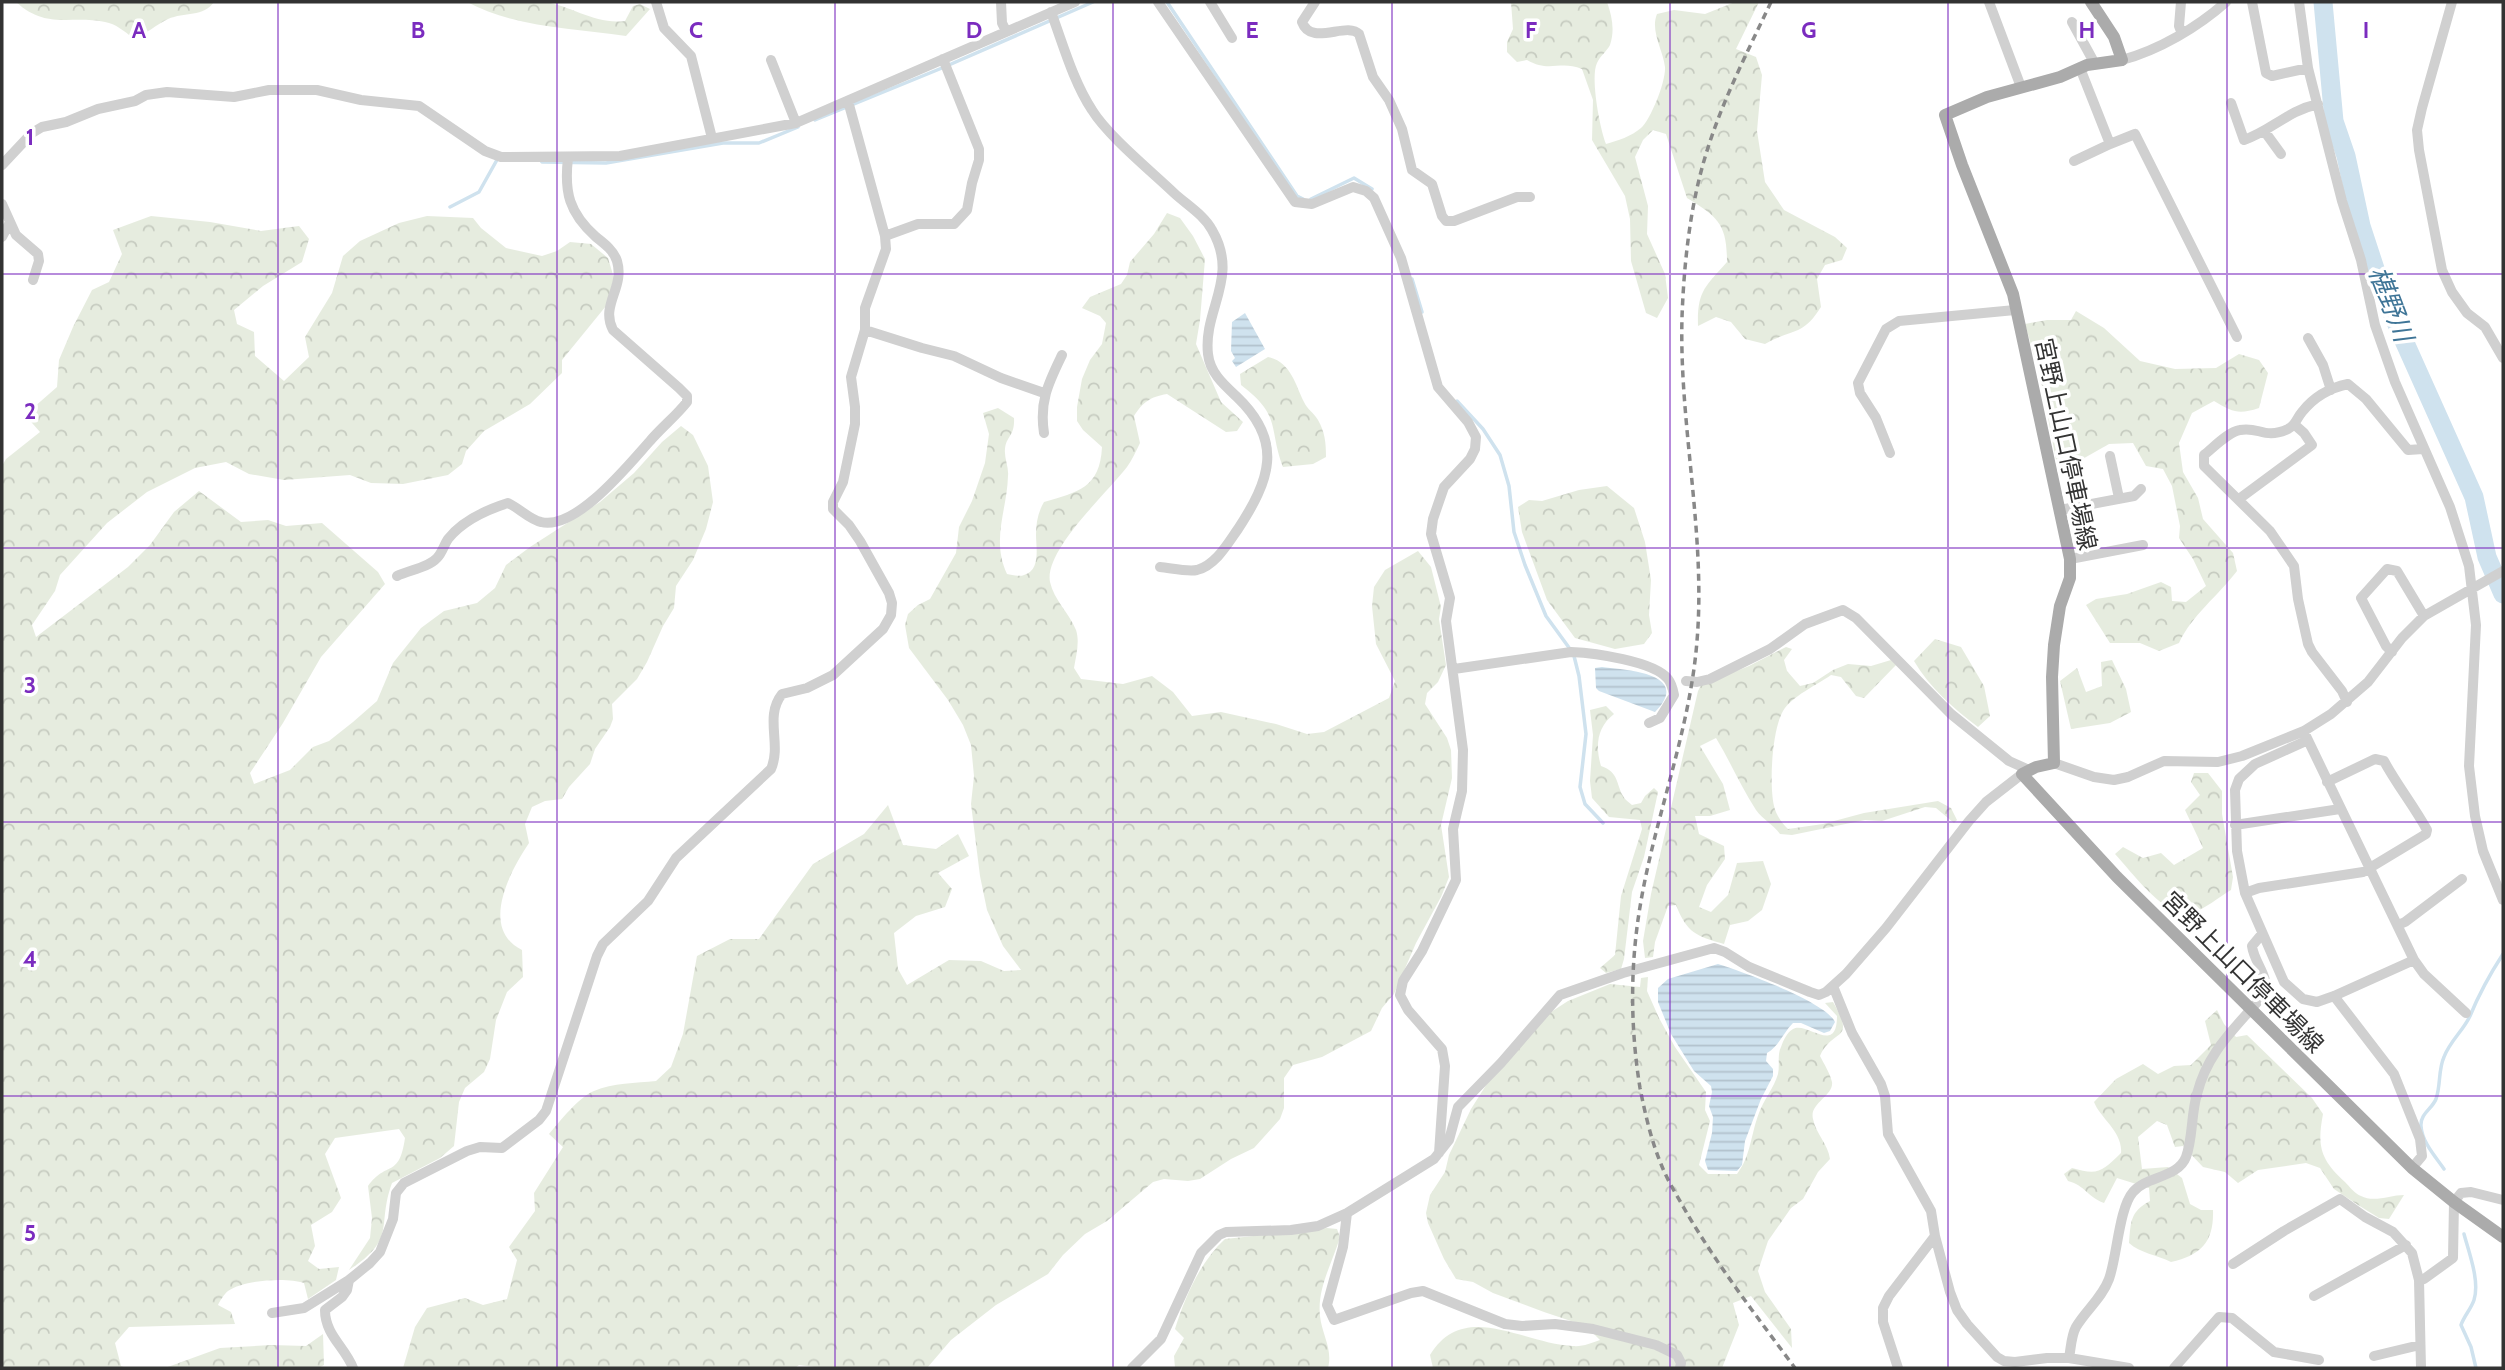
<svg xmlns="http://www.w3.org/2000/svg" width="2505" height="1370" font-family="Cabin,'Noto Sans JP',sans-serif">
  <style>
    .forest { fill: url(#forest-crowns) }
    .water { fill: url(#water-rules) }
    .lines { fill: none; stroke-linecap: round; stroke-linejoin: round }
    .stream { stroke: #cfe2ee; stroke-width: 3.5 }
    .river { stroke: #cfe2ee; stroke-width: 19 }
    .minor { stroke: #d0d0d0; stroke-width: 10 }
    .major { stroke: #ababab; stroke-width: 12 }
    .rail { stroke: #888; stroke-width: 3.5; stroke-dasharray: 7 5; stroke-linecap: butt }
    .grid { fill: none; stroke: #7b2cbf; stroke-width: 2; stroke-opacity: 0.55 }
    .labels { text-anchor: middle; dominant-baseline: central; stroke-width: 7; stroke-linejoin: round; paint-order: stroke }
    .street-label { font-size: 24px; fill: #333; stroke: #fff }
    .water-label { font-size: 26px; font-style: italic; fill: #3f7597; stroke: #fff }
    .grid-label { font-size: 23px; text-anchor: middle; font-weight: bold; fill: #7b2cbf; stroke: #fff; stroke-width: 7; stroke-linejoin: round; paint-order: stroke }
  </style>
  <defs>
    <pattern id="forest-crowns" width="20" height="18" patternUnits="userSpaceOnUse" patternTransform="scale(1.75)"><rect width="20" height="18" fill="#e6ecdf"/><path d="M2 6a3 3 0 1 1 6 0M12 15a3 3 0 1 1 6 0" fill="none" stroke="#c6cbc0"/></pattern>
    <pattern id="water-rules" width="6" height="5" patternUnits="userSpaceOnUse" patternTransform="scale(1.75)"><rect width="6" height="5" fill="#cfe2ee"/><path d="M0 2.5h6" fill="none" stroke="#b2c2cd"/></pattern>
  </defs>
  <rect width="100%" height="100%" fill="#fff"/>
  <!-- forest -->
  <path class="forest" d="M16,2H214C204,17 184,12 168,19C155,25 148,34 133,38C124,31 116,24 105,22C70,15 47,30 16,2Z
    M467,2C492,2 521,0 545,2C572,6 596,25 625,21L633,6L640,4L650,9L626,36C573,28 516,28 467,2Z
    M1511,2H1607C1612,16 1615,30 1610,45C1607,51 1600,56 1597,63C1590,77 1600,129 1606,144C1617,141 1632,136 1641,128C1651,119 1666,81 1665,67C1663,50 1650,31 1657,14L1674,10L1705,14L1735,2H1759L1736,49L1756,57L1762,75L1757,131L1765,182L1784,210L1835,237L1847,248L1842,260L1825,265L1817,279L1821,307C1802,337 1793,328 1765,344L1745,339L1731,322L1716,317L1698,326C1697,291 1705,287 1727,262C1727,224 1718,217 1687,198L1666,134L1653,130L1643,140L1635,157L1648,206L1647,234L1665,274L1668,298L1657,318L1646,313L1631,261L1630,219L1625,196L1592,140L1593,100L1582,69C1560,60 1549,73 1527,60L1517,62L1507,52V42L1513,29Z
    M1167,213L1180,218L1193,236L1205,259L1200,320L1196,344L1221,402L1243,422L1237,431L1226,432L1167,394C1150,397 1143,402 1134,416L1140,443C1136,451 1132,460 1127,467C1108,492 1044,550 1050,582C1054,600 1069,613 1076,630C1080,642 1076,656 1074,668L1081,679L1123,684L1152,676L1173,692L1192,716L1221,712L1276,724L1307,734L1324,732L1389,698L1395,681L1376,644L1372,606L1374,587L1385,570L1418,551L1431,567L1441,607L1439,619L1446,665L1438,682L1427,693L1425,704L1447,738L1451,750L1452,778L1441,825L1449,877L1441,897L1416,943L1394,994L1382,1008L1371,1031L1322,1057L1293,1065L1284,1078V1108L1280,1119L1254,1148L1231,1159L1200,1179L1188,1181L1164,1179L1153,1182L1107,1221L1085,1234L1063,1255L1048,1274L996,1305L951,1340L927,1368H822L799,1365L795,1368H403L415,1327L427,1308L465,1298L483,1305L507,1299L517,1260L509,1247L535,1211L534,1193L563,1147L549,1134C560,1121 579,1097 594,1091C613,1083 636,1083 656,1081L671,1067L683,1034L697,956L730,939H759L813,864L864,834L888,805L903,845L936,849L958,834L969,856L938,873L952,889L945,907L916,916L894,933L898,969L907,985L949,960L981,961L1004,971L1021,970L1003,946L987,910L980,876L971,804L974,776L971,745L963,725L948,700L909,648L905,625L908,614L918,605L930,599L956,553L959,527L972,501L985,463L989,434L983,413L998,408L1014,418C1015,436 1006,436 1005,449C1004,458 1009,467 1008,476C1007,511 991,539 1007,574C1012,575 1020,577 1024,575C1041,570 1036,547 1036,535C1036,523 1038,512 1044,502C1078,492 1100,488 1102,447L1083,430L1077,421V407L1082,379L1090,360L1102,344L1106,323L1100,316L1082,308L1090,297L1121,284L1127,275L1130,262L1154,234Z
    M151,216L210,222L261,231L299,226L309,239L302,262L263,286L234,310L237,324L254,332L255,356L284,381L309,357L305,337L332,293L343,256L360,241L399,223L427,216L473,218L481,228L506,248L542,256L557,251L570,242L591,244L608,258L614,278L606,306L562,360V373L530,404L484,431L466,451L462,464L448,475L403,484L371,483L350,475L284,480L249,474L226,462L195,468L147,492L107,523L60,575L55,591L32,625L36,637L128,567L150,545L174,512L199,491L241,522L268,520L286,526L322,523L378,572L385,584L321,657L283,723L250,773L254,784L290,770L313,747L329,741L353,722L377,701L393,663L421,628L444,611L477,603L495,588L506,565L530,547L600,502L634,473L662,442L681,426L693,435L708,466L713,502L706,529L693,560L676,586L674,608L663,626L647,662L637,679L612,704L613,719L610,727L595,749L590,764L569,787L562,799L545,801L532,807L525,824L529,843C510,871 479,929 522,950L523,977L507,992L496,1020L490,1059L484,1072L465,1088L459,1102L454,1146L440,1158L392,1183C376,1227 398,1238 349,1270L370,1238L372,1218L368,1186C387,1160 399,1179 405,1138L399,1129L335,1138L325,1154L341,1198L332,1212L311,1225L315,1246L308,1261L319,1269L339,1267L336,1280L308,1299L304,1283C286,1277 244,1280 228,1291C224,1294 220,1301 218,1305L231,1312L235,1324L129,1327L115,1343L121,1366L126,1368H2V466L6,459L40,432L25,415L57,387L59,360L73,327L92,290L109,282L122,254L113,230Z
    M2076,311L2104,328L2140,361L2175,369L2216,368L2239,354L2259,360L2268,373L2259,408C2238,415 2233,412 2214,401L2192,413L2179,443L2183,472L2198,498L2203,519L2233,553L2237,571C2218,596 2192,615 2179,643L2159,651L2140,643H2110L2086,605L2096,599L2127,594L2161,582L2171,587L2172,601L2186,602L2206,586L2193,559L2179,538L2180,526L2172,486L2163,469L2146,466L2133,443L2109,444L2072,465H2057L2040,376L2025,324L2047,320H2071Z
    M1268,357C1291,362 1295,384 1304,402C1307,409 1314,413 1318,420C1325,432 1326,443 1326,457L1313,464L1283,467C1268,427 1282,416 1241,385L1240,374Z
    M1607,486L1634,508L1645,542L1651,580L1649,615L1652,633L1644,644L1615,649L1575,638L1547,600L1522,532L1518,507L1529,500L1542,501L1579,490Z
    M1935,639L1961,647L1984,686L1990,716L1978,727C1954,709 1929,687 1914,661Z
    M1786,647L1792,649L1784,660L1787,671L1800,686L1813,683L1833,670L1848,664L1871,666L1891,660L1896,665L1864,698L1856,696L1841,677L1831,675C1817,685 1792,696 1783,711C1772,730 1769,784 1774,806C1776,815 1782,823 1788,829L1823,824L1864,813L1938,801L1951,808L1957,820L1954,823L1936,808L1925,807L1882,821L1865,820L1792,835L1780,834C1773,824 1763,820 1756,810C1741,787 1730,761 1716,738L1700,746L1723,784L1730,810L1710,816H1695L1699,834L1724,846L1725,859L1707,885L1699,907L1711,912L1728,895L1737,863L1763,861L1771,884L1762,910L1748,921L1730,925L1724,944C1696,936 1687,933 1676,905L1668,906L1655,942L1653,957L1645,958L1643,941L1651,894L1698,691L1701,685L1749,666Z
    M2112,660L2126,689L2131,712L2110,723L2071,729L2060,681L2077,668L2086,692L2102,686L2101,662Z
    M1606,706L1614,714C1597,727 1595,746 1601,766C1619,772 1616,784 1623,796C1625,800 1629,802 1632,805L1641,803L1645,796L1654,788L1658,792L1644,857L1632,892L1624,959L1621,969L1606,973L1600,968L1615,955L1621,896L1642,829L1640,820L1609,817L1592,798L1590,781L1593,735L1590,710Z
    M2194,773H2208L2222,791V814L2233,877L2231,890C2219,897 2205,909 2192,913C2165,919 2132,872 2115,854L2123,847L2143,858L2161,853L2174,865L2203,848L2185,810L2200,795L2191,782Z
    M1648,977L1647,991L1659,1018L1675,1047L1706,1092L1705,1110L1710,1121L1699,1165L1708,1174H1737C1751,1156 1751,1133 1759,1113C1764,1099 1774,1088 1778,1074C1780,1065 1777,1055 1781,1047C1783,1041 1787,1032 1793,1029C1807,1021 1837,1056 1837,1016L1825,1003L1833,1002C1857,1043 1832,1028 1820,1056C1824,1064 1830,1073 1832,1082C1834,1096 1809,1103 1813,1119C1816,1134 1828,1144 1830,1159L1818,1172L1803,1199L1791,1208L1768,1241L1758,1271L1765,1292L1791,1329L1792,1348L1751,1296L1733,1303L1739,1325L1722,1368H1433L1430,1355C1464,1299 1523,1344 1573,1346C1582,1347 1592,1343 1600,1340L1586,1326L1544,1312L1493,1293L1473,1282L1456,1279L1444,1259L1428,1223L1426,1213L1430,1195L1445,1172L1449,1155L1471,1109L1495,1071L1551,1012L1568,1001L1610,984L1640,987L1641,978Z
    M2217,1010L2224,1024L2236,1037L2247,1035L2312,1098L2323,1114C2317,1146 2320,1159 2345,1182C2349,1186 2355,1194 2361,1196C2374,1203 2390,1195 2404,1195L2389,1219L2379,1218L2358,1205L2334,1189L2320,1168L2306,1163L2258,1170L2238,1183L2225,1172L2203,1167L2183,1146L2175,1147L2167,1125L2157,1121L2138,1137L2142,1169L2168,1167L2182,1178L2190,1204L2201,1210H2213C2214,1241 2202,1255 2171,1262C2157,1255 2140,1253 2129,1243C2131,1221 2130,1212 2150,1201L2149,1188L2117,1178L2104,1203C2086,1196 2086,1186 2068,1181L2064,1174L2072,1168C2099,1176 2102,1171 2121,1153C2123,1132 2100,1118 2094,1102L2116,1079L2143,1064L2158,1074L2174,1066L2191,1065L2211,1045L2205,1021Z
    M1327,1228L1337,1229L1340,1237C1332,1264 1317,1288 1320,1316C1322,1335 1333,1349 1328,1368H1175L1174,1356L1184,1338L1175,1329C1185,1297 1200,1262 1225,1239Z
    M323,1334L324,1365L318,1368H165L220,1348L271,1345L306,1346Z"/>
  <!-- water -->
  <path class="water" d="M1245,313L1265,349L1236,367L1232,361L1235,358L1231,351L1232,322Z
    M1602,667C1626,670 1693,673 1655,712L1599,691L1596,688L1595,668Z
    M1718,964C1741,971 1826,1002 1835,1022L1830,1031L1824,1033L1801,1023H1793C1783,1033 1779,1046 1767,1053L1766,1061L1773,1069V1076L1761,1099L1745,1141L1742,1165L1737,1171L1708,1170L1705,1161L1712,1133L1713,1117L1709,1106L1712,1092L1711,1086L1694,1071L1671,1034L1658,1002V988L1668,979Z"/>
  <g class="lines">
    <!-- stream -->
    <path class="stream" d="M1167,2L1297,196L1303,199
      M815,120L942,68L1093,2
      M539,158L542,162L606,163L723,143H759L798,127
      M1311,199L1354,178L1372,189
      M450,207L479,192L498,158
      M1412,279L1422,312
      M1457,401L1483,429L1500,455L1509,486L1514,532L1525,565L1546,616L1570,649
      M1574,656L1579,676L1586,734L1580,787L1585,804L1603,823
      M2444,1169C2435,1156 2422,1142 2421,1126C2420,1114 2432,1109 2436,1099C2441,1085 2438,1070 2444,1057C2450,1041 2463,1031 2470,1016C2479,994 2490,974 2503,954
      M2464,1234C2469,1253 2480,1281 2474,1300C2471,1309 2464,1316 2461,1325L2471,1347L2476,1368"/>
    <!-- river -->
    <path class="river" d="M2323,2L2334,121L2346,156L2361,226L2379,281L2401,334L2474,497L2487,557L2503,594"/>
    <!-- minor -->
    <path class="minor" d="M656,2L664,28L691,56L712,138
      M1001,2L1002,23L1006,31
      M1158,2L1295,202L1312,204L1353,187L1366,191L1374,198L1401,258L1438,387L1468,422L1476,437L1475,449L1470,459L1444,487L1433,519L1431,534L1450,598L1446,621L1463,750L1462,791L1453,829L1456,880L1422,951L1403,981L1400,995L1408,1010L1442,1049L1445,1066L1439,1153
      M1210,2L1232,38
      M1315,2L1302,22C1311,47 1347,21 1359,34L1373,77L1389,100L1402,129L1412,170L1432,184L1442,216L1446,221H1454L1517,197H1530
      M1989,2L2021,87
      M2181,2L2179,26L2182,34
      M2252,2L2266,73L2272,76L2308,68
      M2299,2L2308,68L2342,201L2361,260L2375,325L2395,382L2450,507L2469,566L2476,625L2469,766L2475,816L2483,851L2503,900
      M2452,2L2422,108L2417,130L2419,150L2442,270L2452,292L2467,313L2485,327L2503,358
      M1051,12C1063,44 1073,81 1092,110C1108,136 1151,171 1174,193C1187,205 1204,215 1212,230C1240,278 1203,309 1208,354C1210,373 1224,385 1237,397C1284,442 1270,480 1238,529C1228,543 1216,565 1197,570C1187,572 1171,568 1160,567
      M2072,22L2095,64
      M771,60L796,123
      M2122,60C2159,50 2198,27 2226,2
      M2080,68L2110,144L2135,134L2237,337
      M2231,103L2244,140C2271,131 2287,111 2318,104
      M2265,132L2281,154
      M2074,161L2110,144
      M2,165L32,133L42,127L66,122L98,109L135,101L146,95L167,92L234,97L269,90H317L361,100L419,106L485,151L501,157L620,156L796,123L1075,2
      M2,204L16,235L38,254L39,261L33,280
      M885,236L918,224H954L967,210L972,183L979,160V149L943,59
      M2,237L9,224
      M865,330L922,348L954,356L1001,378L1044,393
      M2308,338L2323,365L2331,390
      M1044,433C1039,401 1049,382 1062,355
      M1890,453L1876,418L1860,393L1858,383L1886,329L1899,321L2015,310
      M2110,456L2119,498
      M2239,499L2312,445L2304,433L2295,425
      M2060,510L2134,496L2141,489
      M2070,559L2143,545
      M397,576C409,570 428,568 437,558C442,553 444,545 448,539C463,520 486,510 508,503C519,508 530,520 541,522C576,531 630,463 650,441C662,427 676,416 687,402V396L679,388L613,330C600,305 625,288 617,261C614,251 605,244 596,237C569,213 564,192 568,158
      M2392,652L2386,646L2361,598L2387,569L2397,571L2424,616
      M1454,669L1571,652C1594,653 1654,661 1668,679C1672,684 1673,690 1674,695L1660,718L1649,723
      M1686,681L1697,682L1710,679L1770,649L1805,624L1843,610L1856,618L1951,714L2009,761L2029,770
      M2347,702L2342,691L2312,652L2308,644L2298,599L2294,566L2270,531L2204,466V455C2214,447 2228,432 2240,430C2259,426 2264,440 2288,429C2296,425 2296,419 2302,412C2313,398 2329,388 2348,384L2366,399L2408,450L2423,449
      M2305,734L2414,960L2424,974L2466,1013
      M2306,741L2255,764L2239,779L2235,790L2237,851L2245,893L2284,982L2303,999L2317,1002L2334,996L2414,960
      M2054,763L2094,777L2114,780L2128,777L2164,761L2218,762L2242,756L2304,731L2331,714L2368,682L2402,638L2424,616L2503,571
      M2235,825L2340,809
      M2245,893L2259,888L2363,872L2426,834L2427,830C2414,806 2397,785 2384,761L2375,759L2327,782
      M2398,925L2405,922L2462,879
      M1833,986L1852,1033L1881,1084L1885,1096L1888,1134L1931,1211L1935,1236L1950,1292L1957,1310L1967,1324L1997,1357L2004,1361L2015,1362L2047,1358H2069L2129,1368
      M2334,996L2394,1074L2420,1139L2422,1156L2412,1168
      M1347,1213L1343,1247L1327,1305L1334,1320L1411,1293L1423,1291L1505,1324L1522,1326L1555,1324L1593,1329L1656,1345L1677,1355L1681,1363L1680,1368
      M2233,1264L2284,1231L2340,1199L2365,1217L2393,1232L2412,1253L2419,1280L2421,1368
      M2419,1280L2424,1279L2453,1258L2454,1202L2461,1193L2471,1192L2503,1200
      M2314,1296L2406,1245
      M272,1313L304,1308L349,1280
      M2374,1356L2420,1345
      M2069,1358C2071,1348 2071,1336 2076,1327C2086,1310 2102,1298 2109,1279C2117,1257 2119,1208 2133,1192C2146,1176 2178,1178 2186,1157C2193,1138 2191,1114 2197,1094C2208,1050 2237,1027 2264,994C2271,978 2254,963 2252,946L2262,934
      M353,1368C345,1347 325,1335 325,1310L342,1297L347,1290L349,1280L370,1263L380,1252L393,1219L396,1193L404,1183L467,1151L480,1147L502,1148L539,1120L546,1111L597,956L603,944L648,901L676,858L771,769C782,744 764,717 782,694L807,688L833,675L883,629L891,615L892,603L889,593L860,541L849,525L833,509V502L843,482L855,424V407L851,377L865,330V308L886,249L885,236L848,101
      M1132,1368L1161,1339L1201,1253L1219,1235L1226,1232L1291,1230L1318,1226L1347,1213L1434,1159L1449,1140L1458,1107L1501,1063L1560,995L1623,973L1714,948L1725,952L1749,967L1810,992L1819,995L1826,992L1846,974L1886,928L1969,821L1986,802L2022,774
      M1898,1368L1883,1322V1308L1889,1296L1935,1236
      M2174,1368L2219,1317L2232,1318L2274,1352L2319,1360"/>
    <!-- major -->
    <path class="major" d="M2091,2L2114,37L2122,60L2087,65L2060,77L1987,97L1945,115L1962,165L2013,294L2070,559V578L2060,606L2054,645L2052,677L2054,763L2036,767L2022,774L2117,877L2412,1168L2454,1202L2503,1237"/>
    <!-- rail -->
    <path class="rail" d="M1771,2C1748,51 1722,101 1706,154C1690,206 1684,263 1682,317C1679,425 1706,533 1697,641C1690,730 1656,814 1641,901C1630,963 1630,1026 1640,1088C1645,1113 1651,1140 1661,1164C1668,1182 1679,1199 1688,1215C1720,1269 1758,1318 1795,1368"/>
  </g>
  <!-- grid -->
  <path class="grid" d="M278,2V1368M557,2V1368M835,2V1368M1113,2V1368M1392,2V1368M1670,2V1368M1948,2V1368M2227,2V1368M2,274H2503M2,548H2503M2,822H2503M2,1096H2503"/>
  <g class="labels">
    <!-- street labels -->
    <g class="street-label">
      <text transform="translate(2066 444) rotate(78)">宮野上山口停車場線</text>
      <text transform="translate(2243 972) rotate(45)">宮野上山口停車場線</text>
    </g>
    <!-- water labels -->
    <g class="water-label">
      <text transform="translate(2391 304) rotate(69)">椹野川</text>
    </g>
  </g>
  <g class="grid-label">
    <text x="139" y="38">A</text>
    <text x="418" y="38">B</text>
    <text x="696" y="38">C</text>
    <text x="974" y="38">D</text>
    <text x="1252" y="38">E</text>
    <text x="1531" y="38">F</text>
    <text x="1809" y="38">G</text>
    <text x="2087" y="38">H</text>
    <text x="2366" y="38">I</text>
    <text x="30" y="145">1</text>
    <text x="30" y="419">2</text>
    <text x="30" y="693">3</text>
    <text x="30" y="967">4</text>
    <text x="30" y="1241">5</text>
  </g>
  <!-- border -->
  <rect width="2505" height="1370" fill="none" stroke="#333333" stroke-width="7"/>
</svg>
